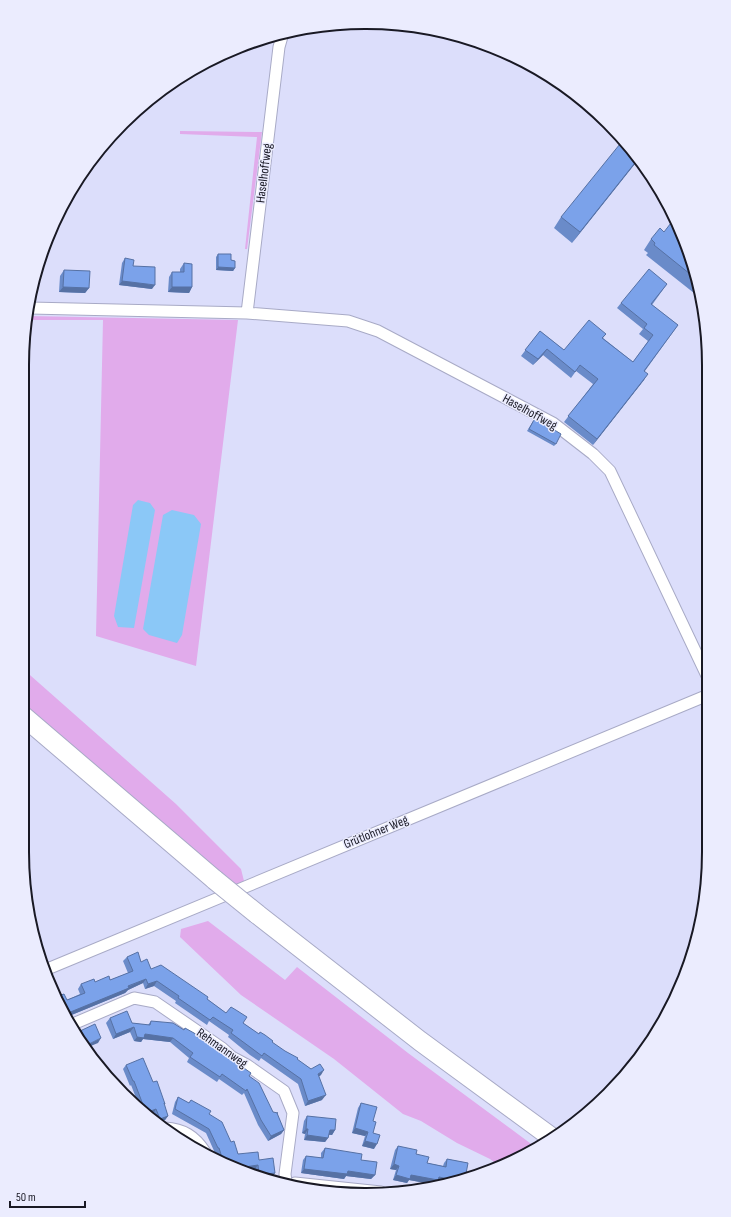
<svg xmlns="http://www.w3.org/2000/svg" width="731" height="1217" font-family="'Sofia Sans Condensed',sans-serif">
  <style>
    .green { fill: #e1abeb }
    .water { fill: #8bc8f7 }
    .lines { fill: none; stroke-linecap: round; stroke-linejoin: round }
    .minor-casing { stroke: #a8aac6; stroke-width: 13 }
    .trunk-casing { stroke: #a8aac6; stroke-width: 21 }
    .minor { stroke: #fff; stroke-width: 11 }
    .trunk { stroke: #fff; stroke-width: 19 }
    .trunk-bridge-casing { stroke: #a8aac6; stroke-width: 21; stroke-linecap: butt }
    .trunk-bridge { stroke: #fff; stroke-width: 19 }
    .wall { fill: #6a8bc9 }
    .shaded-wall { fill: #5671a4 }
    .building { fill: #7ba2ea; stroke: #5671a4 }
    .labels { text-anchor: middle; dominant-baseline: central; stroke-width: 3; stroke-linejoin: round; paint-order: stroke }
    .street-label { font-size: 13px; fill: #191924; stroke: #ebecfe }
    .rim { fill: none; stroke: #191924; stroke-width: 2 }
  </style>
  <rect width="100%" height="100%" fill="#dcdefb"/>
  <!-- green -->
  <path class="green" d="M551,77L557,80L610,127L550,80Z
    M180,131L262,132L247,249H245L257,137L180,134Z
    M28,316L238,320L196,666L96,636L103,320H27Z
    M22,668L176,804L241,869L244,881L235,885L22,707Z
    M208,921L285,980L297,967L408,1053L534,1146L498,1165L490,1159L457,1143L421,1121L403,1114L334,1059L241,995L180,937L181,929Z"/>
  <!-- water -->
  <path class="water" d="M138,500L150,503L155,510L134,628L118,627L114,616L133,505Z
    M172,510L194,515L201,524L182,635L177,643L149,635L143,629L163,515Z"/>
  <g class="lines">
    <defs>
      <path id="minor" d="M30,308L247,313L348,321L378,331L553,423L593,454L610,471L708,678
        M247,313L279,47L283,33
        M45,970L708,695
        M73,1024L134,998L155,1002L222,1048L232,1057L247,1065L284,1091L293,1113L285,1174L286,1182
        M165,1128C183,1129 195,1136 205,1152
        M295,1183L381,1192"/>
      <path id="trunk" d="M22,715L215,880
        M257,914L420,1041L551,1137"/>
    </defs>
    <!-- minor casing -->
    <use href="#minor" class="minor-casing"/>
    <!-- trunk casing -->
    <use href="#trunk" class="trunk-casing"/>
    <!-- minor -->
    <use href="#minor" class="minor"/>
    <!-- trunk -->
    <use href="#trunk" class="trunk"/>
    <defs>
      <path id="trunk-bridge" d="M215,880L257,914"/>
    </defs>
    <!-- trunk-bridge casing -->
    <use href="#trunk-bridge" class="trunk-bridge-casing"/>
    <!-- trunk-bridge -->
    <use href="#trunk-bridge" class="trunk-bridge"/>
  </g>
  <!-- wall -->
  <path class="wall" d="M638,160L572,243L554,228L561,217Z
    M664,232L691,255L699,297L646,255L648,253L644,250L651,239Z
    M218,254L231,260L235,268L233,271L216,270V257Z
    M125,258L133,266L152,289L119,285L122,263Z
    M184,263L192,287L189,293L168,292L169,277L172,272H180V269Z
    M64,270L89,288L85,293L59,292L60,276Z
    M667,284L652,305L678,325L645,371L644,380L593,445L564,422L593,384L576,371L571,378L543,355L533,365L521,356L540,331L564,350L606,334L603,338L633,362L648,341L639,334L643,329L617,308L621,303Z
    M535,418L556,444L554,446L527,431Z
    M127,957L141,962L151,969L207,999L226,1013L243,1023L259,1034L311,1069L321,1075L319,1076L322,1100L305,1106L298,1084L261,1058L259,1061L250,1055L228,1037L229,1035L209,1021L207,1025L175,1003L176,1001L154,986L145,989L143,983L128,990L125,993L69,1016L58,996L67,1000L80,994L78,989L81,984L110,980L128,973L123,961Z
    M110,1018L132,1023L148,1025L151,1021L249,1076L273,1112L277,1114L284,1130L281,1134L268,1141L258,1125L244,1093L242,1095L219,1079L217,1082L187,1062L189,1058L170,1042L143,1039L141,1042L134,1041L130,1032L113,1039L106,1023Z
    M126,1065L153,1082L165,1104L164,1105L168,1116L165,1120L159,1122L155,1119L153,1114L151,1115L138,1103L131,1085L130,1086L123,1069Z
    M178,1097L189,1103L191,1100L209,1114L231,1142L238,1154L259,1160L275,1173L272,1177L263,1178L256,1177L255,1169L243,1171L218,1158L216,1152L215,1153L206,1133L172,1114L175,1102Z
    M361,1103L373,1121V1133L374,1149L362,1146L365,1136L352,1133L358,1108Z
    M307,1116L335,1130L332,1135H329L328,1138L325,1142L304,1140L305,1134L302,1133L304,1121Z
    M398,1146L416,1154L427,1163L443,1166L444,1163L447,1159L468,1163L437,1182L436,1183L431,1184L409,1180L407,1183L393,1180L396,1170L390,1169L395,1150Z
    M325,1148L361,1160L375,1175L371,1179L346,1176L344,1179L301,1173L303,1160L306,1156L321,1158V1153Z"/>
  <!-- shaded-wall -->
  <path class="shaded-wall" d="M638,159V160L572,243L580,232Z
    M218,267L235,268L233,271L216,270Z
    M122,281L155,285L152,289L119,285Z
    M63,287L89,288L85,293L59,292Z
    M172,287H192L189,293L168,292Z
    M547,349L543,355L533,365L538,359Z
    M648,374L644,380L593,445L597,439Z
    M146,979L143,983L128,990L125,993L69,1016L68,1013Z
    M157,981L154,986L145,989L148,984Z
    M134,1027L130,1032L113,1039L116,1034Z
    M145,1034L173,1038L170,1042L143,1039L141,1042L134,1041L137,1037Z
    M101,1038L98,1043L86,1048L85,1046Z
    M324,1070L321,1075L315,1079L318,1074Z
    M326,1095L322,1100L305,1106L308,1101Z
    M156,1109L153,1114L151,1115L148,1112Z
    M168,1116L165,1120L159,1122L158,1121L160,1119Z
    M355,1128L368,1132L365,1136L352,1133Z
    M306,1129H308L305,1134L302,1133Z
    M284,1130L281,1134L268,1141L271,1136Z
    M330,1130H335L332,1135L327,1134Z
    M307,1135L328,1138L325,1142L304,1140Z
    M365,1141L377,1144L374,1149L362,1146Z
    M394,1164L399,1166L396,1170L390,1169Z
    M258,1165L255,1169L243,1171L238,1168Z
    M304,1169L348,1171L375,1175L371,1179L346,1176L344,1179L301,1173Z
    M275,1173L272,1177L263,1178L258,1177L259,1175Z
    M396,1175H411L439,1177L454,1180L440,1183L437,1182L436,1183L431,1184L409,1180L407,1183L393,1180Z"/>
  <!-- building -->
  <path class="building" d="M624,139L638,159L580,232L561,217Z
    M674,219L691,255L695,278L654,245L655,243L651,239L660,228L664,232Z
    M218,254H231V260L235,261V268L218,267Z
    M125,258L134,260L133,266L155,267V285L122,281Z
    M184,263L192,264V287H172V272H184Z
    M649,269L667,284L651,304L678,325L644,371L648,374L597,439L568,416L598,379L580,365L575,372L547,349L538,359L525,350L540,331L564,350L589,320L606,334L602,338L633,362L653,335L644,328L647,324L621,303Z
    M64,270L90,271L89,288L63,287Z
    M535,418L561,434L556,444L529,429Z
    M138,952L141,962L147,959L151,969L161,965L208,997L207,999L226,1013L231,1007L236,1010L247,1017L243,1023L259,1034L260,1032L265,1035L273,1041L272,1042L285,1051L298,1058L297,1059L311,1069L320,1064L324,1070L318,1074L326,1095L308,1101L301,1079L264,1053L262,1056L254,1050L231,1033L233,1030L213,1017L210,1020L178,998L179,996L157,981L148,984L146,979L128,986L129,988L68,1013L58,996L64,994L67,1000L85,993L81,984L94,979L95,982L109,976L110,980L133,971L127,957Z
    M127,1011L132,1023L150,1025L151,1021L173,1023L184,1030L185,1028L194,1033L251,1073L249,1076L259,1083L273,1112L278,1113H277L284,1130L271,1136L261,1120L247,1089L246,1091L222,1074L220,1077L190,1057L193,1053L173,1038L145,1034L144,1038L137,1037L134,1027L116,1034L110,1018Z
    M95,1024L101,1038L85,1046L79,1034L81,1033L80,1031Z
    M143,1058L153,1082L157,1081L165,1104L164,1103L168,1116L160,1119L156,1109L148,1112L145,1110L134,1081H133L126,1065Z
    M110,1072L113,1079L106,1073Z
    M178,1097L189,1103L191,1100L211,1111L209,1114L222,1122L231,1142L234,1141L238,1154L258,1152L259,1160L273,1158L275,1173L259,1175L258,1165L238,1168V1169L223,1161L219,1148H218L209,1129L175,1109Z
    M361,1103L377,1107L373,1121L376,1122L373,1133L380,1135L377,1144L365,1141L368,1132L355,1128Z
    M307,1116L336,1119L335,1130H330L328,1138L307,1135L308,1129H306Z
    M180,1136L183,1141L176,1138Z
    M398,1146L417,1150L416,1154L429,1157L427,1163L446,1167L447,1159L468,1163L465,1179L454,1180L439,1177L438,1180L411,1175L410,1179L396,1175L399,1166L394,1164Z
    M325,1148L362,1154L361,1160L377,1162L375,1175L348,1171L347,1174L304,1169L306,1156L323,1158Z
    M351,1189L369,1191V1194L365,1195L351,1193Z"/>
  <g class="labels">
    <!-- street labels -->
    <g class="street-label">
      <text transform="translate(264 173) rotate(-83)">Haselhoffweg</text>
      <text transform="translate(530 412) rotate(29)">Haselhoffweg</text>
      <text transform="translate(376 832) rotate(-22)">Grütlohner Weg</text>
      <text transform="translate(222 1048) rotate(35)">Rehmannweg</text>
    </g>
  </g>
  <!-- crop -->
  <path d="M0 0H731V1217H0ZM365 29H366A336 336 0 0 1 702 365V852A336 336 0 0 1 366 1188H365A336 336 0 0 1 29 852V365A336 336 0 0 1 365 29Z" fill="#ebecfe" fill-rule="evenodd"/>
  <path class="rim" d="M365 29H366A336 336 0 0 1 702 365V852A336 336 0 0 1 366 1188H365A336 336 0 0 1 29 852V365A336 336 0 0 1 365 29Z"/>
  <!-- scale -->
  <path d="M10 1201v6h75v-6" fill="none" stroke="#191924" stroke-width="2"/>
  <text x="16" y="1201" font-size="12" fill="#191924" stroke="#ebecfe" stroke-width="3" paint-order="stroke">50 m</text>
</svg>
